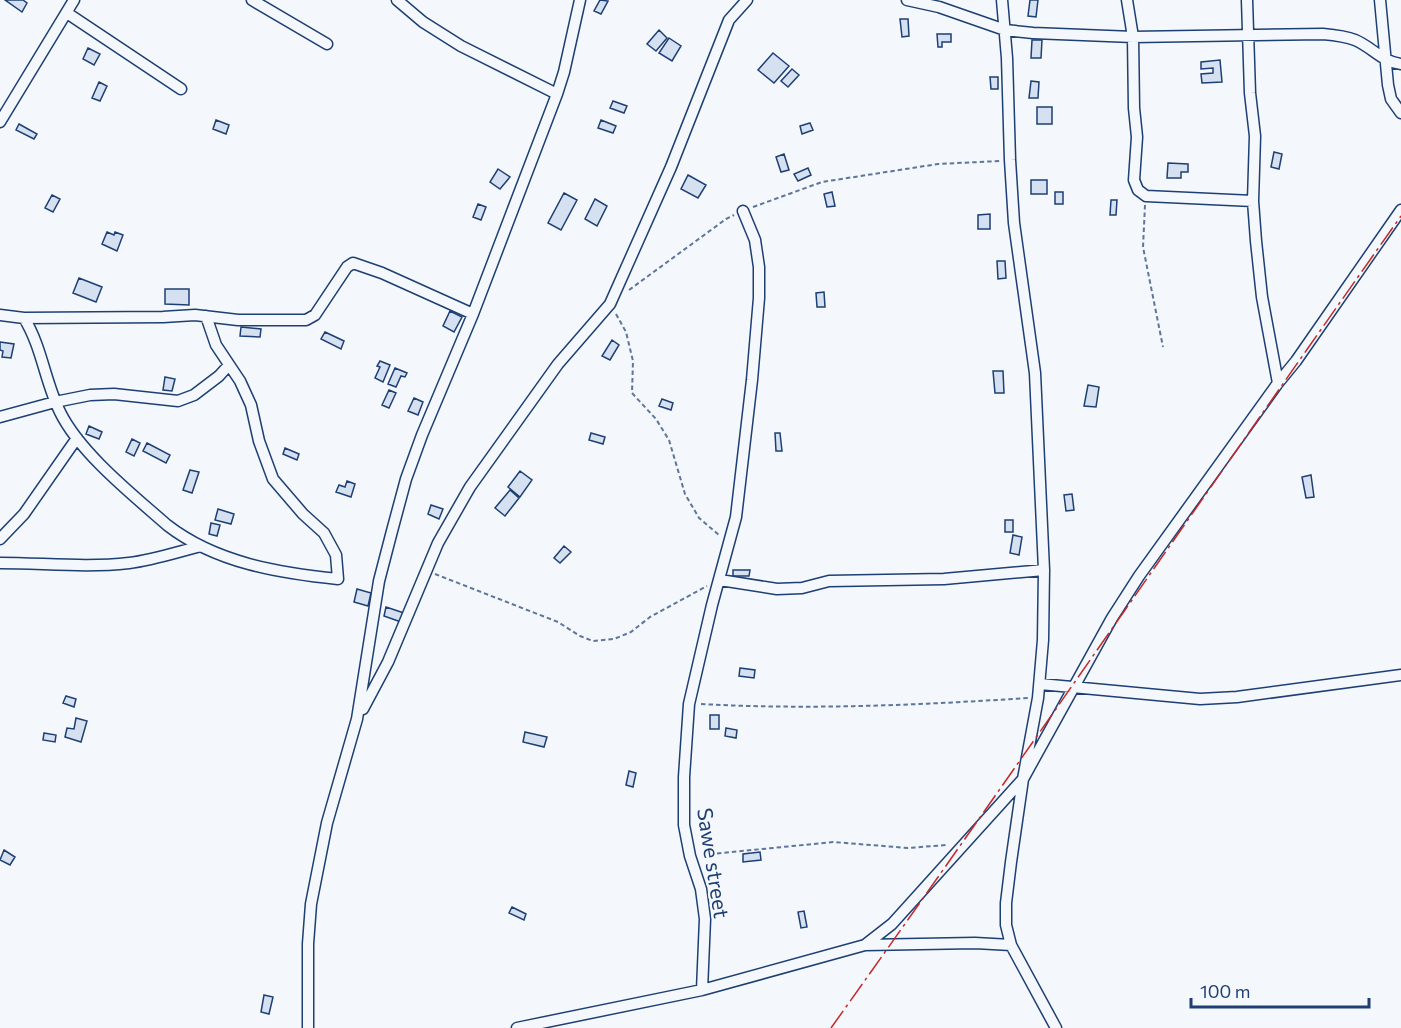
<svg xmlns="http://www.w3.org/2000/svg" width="1401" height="1028" font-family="Commissioner,sans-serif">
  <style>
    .building { fill: #d5e0f0; stroke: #1d3f73; stroke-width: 1.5 }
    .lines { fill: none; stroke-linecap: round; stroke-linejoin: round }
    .street-casing { stroke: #1d3f73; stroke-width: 13 }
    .path { stroke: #5e769c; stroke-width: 2; stroke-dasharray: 4.5 3; stroke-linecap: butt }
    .street { stroke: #f4f7fb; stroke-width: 10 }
    .power { stroke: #c62828; stroke-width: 1.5; stroke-dasharray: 21 4.5 3 4.5; stroke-linecap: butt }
    .labels { text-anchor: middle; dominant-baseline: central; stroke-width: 4.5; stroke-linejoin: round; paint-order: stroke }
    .street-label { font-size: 21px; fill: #1d3f73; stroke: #f4f7fb }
  </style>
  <rect width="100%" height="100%" fill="#f4f7fb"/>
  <!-- building -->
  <path class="building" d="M5,0H23L27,3L22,12Z
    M600,0L608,1L601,14L594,11Z
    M1030,0H1038L1036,17L1028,16Z
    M900,19H908L909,36L902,37Z
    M659,30L667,38L656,51L647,44Z
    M937,34H951V42H942V47H938Z
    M669,38L681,46L672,61L659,53Z
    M1032,40H1042L1041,58H1031Z
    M88,48L100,54L94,65L83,59Z
    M773,53L789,66L774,83L758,70Z
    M1220,60L1222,82L1202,83L1201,74L1213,73V68L1201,69V62Z
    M792,69L799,75L788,87L781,81Z
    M990,77H998V89H991Z
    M1031,81L1039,82L1038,98H1029Z
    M99,82L107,86L100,101L92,98Z
    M613,101L627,106L624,113L610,108Z
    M1037,107H1052V124H1037Z
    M216,120L229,125L226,134L213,129Z
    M601,120L616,126L613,133L598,128Z
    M810,123L813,130L802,134L800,126Z
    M19,124L37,134L34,139L16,130Z
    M1274,152L1282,154L1279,169L1271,167Z
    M784,154L789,170L781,172L776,157Z
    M1168,163L1188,164V172H1181V178H1167Z
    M808,168L811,175L798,181L794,174Z
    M498,169L510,177L500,189L490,182Z
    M688,175L706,185L698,198L681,189Z
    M1031,180H1047V194H1031Z
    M832,192L835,206L827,207L824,194Z
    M1055,192H1063V204H1055Z
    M564,193L577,200L561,230L548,223Z
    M52,195L60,199L53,212L45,208Z
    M595,199L607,206L597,226L585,219Z
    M1111,200H1117L1116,215H1110Z
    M478,204L486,207L481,220L473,217Z
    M990,214V229H978V215Z
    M107,232L114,235L115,232L123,235L117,251L102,244Z
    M997,261H1005L1006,278L998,279Z
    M79,278L102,287L96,302L73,293Z
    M165,289H189V305L165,304Z
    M824,292L825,307H817L816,293Z
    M450,311L462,317L454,332L443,326Z
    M241,327L261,329L260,337L240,336Z
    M325,332L344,341L341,349L321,339Z
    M612,340L619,345L610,360L602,356Z
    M0,342L14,344L11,358L2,357L3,351L0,350Z
    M380,361L390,365L383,382L375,378L380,367L377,366Z
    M395,368L407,373L405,377L401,376L396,387L388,384Z
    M993,371H1003L1004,393H995Z
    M165,377L175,379L172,391L163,390Z
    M1088,385L1099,387L1096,407L1084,406Z
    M389,390L396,393L389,408L382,405Z
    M414,398L423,402L418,415L408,411Z
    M662,399L673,403L671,410L659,406Z
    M89,426L102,432L99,439L86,434Z
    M591,433L605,437L603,444L589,440Z
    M775,433H780L782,451H776Z
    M132,439L140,443L134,456L126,452Z
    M147,443L170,455L166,463L143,451Z
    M285,448L299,454L297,460L283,454Z
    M190,470L199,472L192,493L183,490Z
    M520,471L532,480L520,497L508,487Z
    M1311,475L1314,497L1306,498L1302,477Z
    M347,481L355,484L351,497L336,492L339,485L345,487Z
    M510,490L519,498L505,516L495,508Z
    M1072,494L1074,510L1066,511L1064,495Z
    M431,505L443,509L439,519L428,514Z
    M218,509L234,514L231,524L215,520Z
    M1005,520H1013V532H1005Z
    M211,523L220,525L217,536L209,534Z
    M1013,535L1022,537L1019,555L1010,553Z
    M564,546L571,552L560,563L554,558Z
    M733,570H750L749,576H733Z
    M357,589L371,593L368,606L354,602Z
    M386,607L404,613L401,622L384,616Z
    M740,668L755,670L754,678L739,676Z
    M66,696L76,699L74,707L63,703Z
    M710,715H719V729H710Z
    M76,718L87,721L81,742L65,737L67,728L74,729Z
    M726,728L737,730L736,738L725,736Z
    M525,732L547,737L544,747L523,742Z
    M44,733L56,735L55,742L43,740Z
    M629,771L636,773L633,787L626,785Z
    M4,850L15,857L10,865L0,860Z
    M760,852L761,860L743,862V854Z
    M512,907L526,914L524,920L509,913Z
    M804,911L807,927L801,928L798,912Z
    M264,995L273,997L269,1014L261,1012Z"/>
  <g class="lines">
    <defs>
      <path id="street" d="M252,0L327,44
        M397,0L423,22L461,46L557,94
        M907,0L939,7L1005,30L1033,33L1133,37L1323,34C1334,35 1345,36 1355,40C1372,47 1382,62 1401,64
        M1002,0L1007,58L1010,160L1014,223L1035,373L1044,570L1043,640L1038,698L1023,779L1011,862L1006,903V925L1011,945L1056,1028
        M1127,0L1133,37L1134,108L1137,137L1134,180L1138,190L1146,196L1253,201
        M1247,0L1250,93L1255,136L1253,201L1256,241L1262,297L1278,383
        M1380,0L1388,85L1391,99L1401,113
        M67,13L181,89
        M0,122L74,0
        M0,315L24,318L163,317L195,315L238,320H306L315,315L347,267L353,263L382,273L473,314
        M24,318C42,347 45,382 60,412C80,453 133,495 167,525C216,563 279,573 338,579L336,555L324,533L303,514L273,479L259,441L251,405L240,381L216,345L206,316
        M0,417L55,402L90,395L114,394L178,401L194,395L219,376L228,366
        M0,539L24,514L77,438
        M0,563C43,563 86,568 129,563C153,560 177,552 201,546
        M720,580L777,589L802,588L829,581L944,579L1044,570
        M1040,684L1200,699L1237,697L1401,675
        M363,709L388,662L438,543L470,487L558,364L610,304L671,167L729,20L747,0
        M865,945L975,943L1011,945
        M702,990L705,919L701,889L690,856L684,825V777L689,704L712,605L736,517L752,380L759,298V267L755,240L743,211
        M308,1028V944L311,904L327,823L357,719L379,581L392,531L406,479L422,435L473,314L557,94L564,72L580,0
        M517,1028L702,990L865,945L892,924L1023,779L1112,618L1139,576L1278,383L1296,361L1401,210"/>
    </defs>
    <!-- street casing -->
    <use href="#street" class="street-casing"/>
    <!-- path -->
    <path class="path" d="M1145,205L1143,247L1163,347
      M753,207L822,182L938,164L1000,161
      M629,290L726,219L734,215
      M616,314L626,332L633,361L632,393L656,419L669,440L685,494L699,518L719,535
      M435,574L558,622L580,636L593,641L614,639L631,632L650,617L707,586
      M701,704C810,710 919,705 1028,698
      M702,855L833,842L908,848L947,845"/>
    <!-- street -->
    <use href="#street" class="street"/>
    <!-- power -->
    <path class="power" d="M831,1028C1023,759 1210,486 1401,216"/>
  </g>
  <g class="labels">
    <!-- street labels -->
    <g class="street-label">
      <text transform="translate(714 863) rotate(81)">Sawe street</text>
    </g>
  </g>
  <!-- scale -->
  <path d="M1191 998v9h178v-9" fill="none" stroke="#1d3f73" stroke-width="3"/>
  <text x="1200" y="998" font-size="18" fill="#1d3f73" stroke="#f4f7fb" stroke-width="4.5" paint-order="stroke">100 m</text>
</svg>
